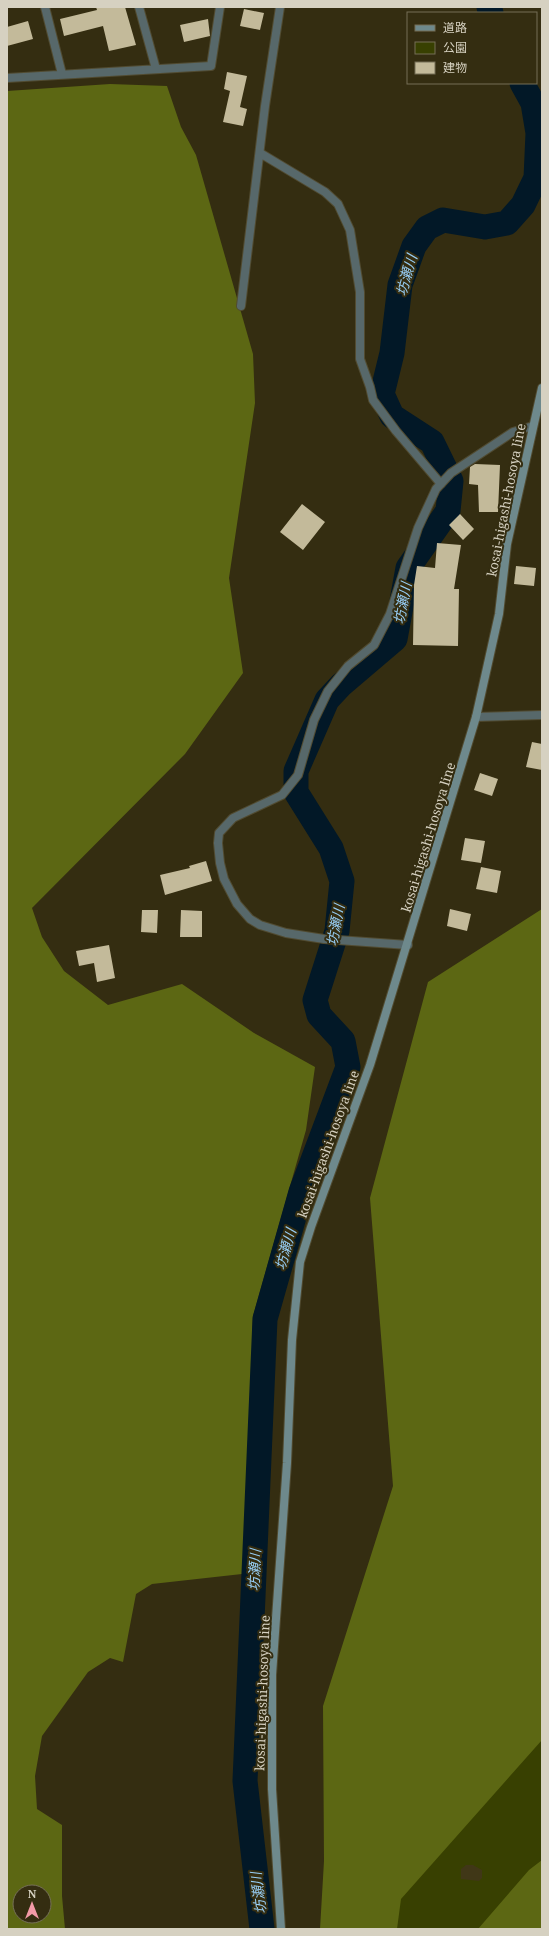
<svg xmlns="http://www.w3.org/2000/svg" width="549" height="1936" font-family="'Noto Serif','Noto Sans JP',serif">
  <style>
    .green { fill: #384001 }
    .forest { fill: #5c6713; fill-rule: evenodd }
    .sand { fill: #403717 }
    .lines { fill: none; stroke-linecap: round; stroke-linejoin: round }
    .river { stroke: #021827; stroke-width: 25 }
    .building { fill: #c3ba9a }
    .street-casing { stroke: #514b31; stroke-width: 10 }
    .secondary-casing { stroke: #514b31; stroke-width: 10 }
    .street { stroke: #57686a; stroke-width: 8 }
    .secondary { stroke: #6e898c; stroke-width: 8 }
    .labels { text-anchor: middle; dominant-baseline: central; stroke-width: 4; stroke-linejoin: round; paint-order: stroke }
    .street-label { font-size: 13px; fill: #d6d1c1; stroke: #342d11 }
    .water-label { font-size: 14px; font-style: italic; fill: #97cef6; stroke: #342d11 }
  </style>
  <rect width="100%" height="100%" fill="#342d11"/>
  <!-- green -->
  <path class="green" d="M542,1660V1929H364Z"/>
  <!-- forest -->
  <path class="forest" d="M110,84L167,86L181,127L196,155L253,354L255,403L229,578L243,673L185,754L32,908L42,937L64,971L108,1005L182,984L254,1033L315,1067L306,1130L253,1316L252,1333L257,1373L253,1403L251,1459L246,1491L249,1509L247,1537L248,1555L242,1574L152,1584L136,1594L123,1662L110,1658L88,1672L42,1736L35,1776L37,1809L62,1825V1896L65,1929H7V91ZM20,1892H44V1916H20Z
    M542,909V1740L401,1899L397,1929H320L324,1861L323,1706L393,1486L370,1198L428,982Z
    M542,1860V1929H478L529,1870Z"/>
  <!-- sand -->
  <path class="sand" d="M466,1865H473L482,1870V1878L479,1881L461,1879V1869Z"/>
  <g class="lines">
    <!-- river -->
    <path class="river" d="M489,7L491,13
      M262,1929L245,1781L265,1319L301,1192L348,1067L343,1041L319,1015L315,1000L337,931L342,881L331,848L296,792V771L327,700L341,685L395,639L408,568L448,511L451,481L432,442L392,416L382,394L392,353L400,285L414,246L427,228L443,220L485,227L507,223L523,205L536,178L538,133L533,103L522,83"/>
  </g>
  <!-- building -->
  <path class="building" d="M96,7H125L136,45L109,51L103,26L64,36L60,19L97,10Z
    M244,9L264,13L260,30L240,26Z
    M208,19L210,36L184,42L180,25Z
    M28,21L33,39L7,46V27Z
    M227,72L247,76L240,107L247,109L243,126L223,122L230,91L224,89Z
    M475,464L500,465L498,512H479L478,485L469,484L470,467Z
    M302,504L325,522L303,550L280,532Z
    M460,514L474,529L463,540L449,525Z
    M437,543L461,545L454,589H459L458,646L413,645L414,585L417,566L435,568Z
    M516,566L536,568L534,586L514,584Z
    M532,742L542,744V770L526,767Z
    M480,773L498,779L492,796L474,790Z
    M465,838L485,841L481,863L461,860Z
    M206,861L212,881L165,895L160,875L190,868L189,866Z
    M481,867L501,871L497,893L476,889Z
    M450,909L471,914L467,931L447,926Z
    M142,910H158L157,933L141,932Z
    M181,910L202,911V937H180Z
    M109,945L115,978L97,982L94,963L79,966L76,951Z"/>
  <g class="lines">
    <defs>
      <path id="street" d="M45,7L62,74
        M139,7L156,69
        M7,78L211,66L220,7
        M260,153L325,192L338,204L350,230L360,292V359L370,387L373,400L396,431L441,484
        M241,306L265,106L280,7
        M476,717L542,715
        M408,945L324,939L286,933L260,925L250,919L237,904L224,879L220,863L218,843L219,833L233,818L282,795L298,775L314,720L328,691L348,666L374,645L390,614L418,528L436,489L451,473L513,432L533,426"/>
      <path id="secondary" d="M281,1929L272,1789V1675L287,1463L292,1340L300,1262L311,1227L370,1065L476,717L499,614L507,544L542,388"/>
    </defs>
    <!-- street casing -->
    <use href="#street" class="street-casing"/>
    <!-- secondary casing -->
    <use href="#secondary" class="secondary-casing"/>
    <!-- street -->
    <use href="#street" class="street"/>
    <!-- secondary -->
    <use href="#secondary" class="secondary"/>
  </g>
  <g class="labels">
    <!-- street labels -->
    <g class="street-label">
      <text transform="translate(506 500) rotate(-79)">kosai-higashi-hosoya line</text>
      <text transform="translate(428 837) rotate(-73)">kosai-higashi-hosoya line</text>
      <text transform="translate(328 1144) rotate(-70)">kosai-higashi-hosoya line</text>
      <text transform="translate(262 1693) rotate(-88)">kosai-higashi-hosoya line</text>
    </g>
    <!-- water labels -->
    <g class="water-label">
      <text transform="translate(406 275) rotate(-74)">坊瀬川</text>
      <text transform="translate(402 603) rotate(-79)">坊瀬川</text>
      <text transform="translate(335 925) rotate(-79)">坊瀬川</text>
      <text transform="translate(285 1249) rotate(-74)">坊瀬川</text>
      <text transform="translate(254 1570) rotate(-87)">坊瀬川</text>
      <text transform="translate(258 1893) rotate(-97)">坊瀬川</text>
    </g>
  </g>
  <!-- border -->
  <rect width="549" height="1936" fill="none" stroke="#d6d1c1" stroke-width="16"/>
  <!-- legend -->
  <rect x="407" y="12" width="130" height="72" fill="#342d11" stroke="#756f57"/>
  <rect x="415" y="25" width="20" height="6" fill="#6e898c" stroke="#756f57"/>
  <text x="443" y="32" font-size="12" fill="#d6d1c1">道路</text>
  <rect x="415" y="42" width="20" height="12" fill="#384001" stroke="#756f57"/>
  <text x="443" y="52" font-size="12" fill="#d6d1c1">公園</text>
  <rect x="415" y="62" width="20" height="12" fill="#c3ba9a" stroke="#756f57"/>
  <text x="443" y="72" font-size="12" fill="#d6d1c1">建物</text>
  <!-- north arrow -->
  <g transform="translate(32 1904)"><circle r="19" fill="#342d11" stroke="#756f57"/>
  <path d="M0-3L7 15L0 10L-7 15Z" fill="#f39aa7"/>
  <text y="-6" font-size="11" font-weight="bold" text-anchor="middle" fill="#d6d1c1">N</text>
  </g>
</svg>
